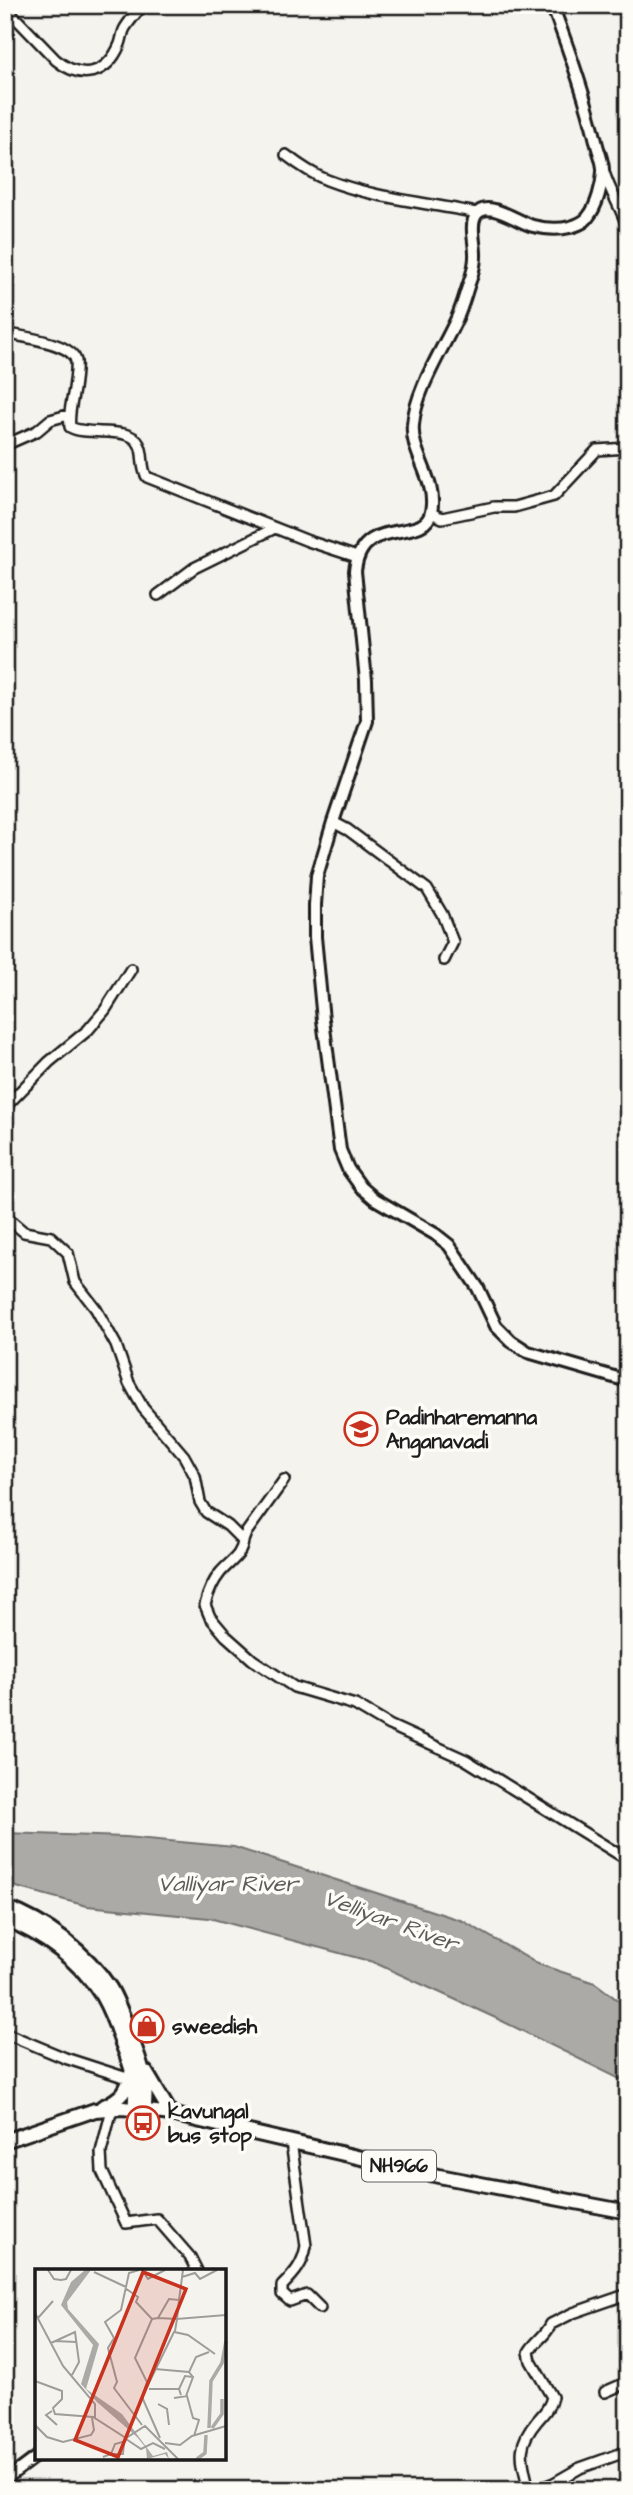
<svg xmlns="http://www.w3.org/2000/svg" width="633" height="2495" font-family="'Architects Daughter',sans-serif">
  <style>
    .water { fill: #abaaa6; stroke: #72716f; stroke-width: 2 }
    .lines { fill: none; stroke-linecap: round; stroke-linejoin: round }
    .minor-casing { stroke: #1c1c1c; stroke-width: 14 }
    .major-casing { stroke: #1c1c1c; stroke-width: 16 }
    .highway-casing { stroke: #1c1c1c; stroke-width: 18 }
    .minor { stroke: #fdfcf7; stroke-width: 9 }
    .major { stroke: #fdfcf7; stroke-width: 10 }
    .highway { stroke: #fdfcf7; stroke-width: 12 }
    .labels { text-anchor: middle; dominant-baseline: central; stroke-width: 7; stroke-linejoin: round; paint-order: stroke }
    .shield { fill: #fdfcf7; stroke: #605f5e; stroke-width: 2 }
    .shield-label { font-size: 19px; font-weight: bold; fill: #1c1c1c }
    .poi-label { font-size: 21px; font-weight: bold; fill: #1c1c1c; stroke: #fdfcf7; text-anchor: start }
    .water-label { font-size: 23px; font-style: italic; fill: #5c5c5a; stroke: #fdfcf7 }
    .inset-river { fill: none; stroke: #abaaa6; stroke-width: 3.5 }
    .inset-road { fill: none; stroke: #9e9d9a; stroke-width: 2 }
    .view { fill: #c8321e; fill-opacity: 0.15; stroke: #c8321e; stroke-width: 3.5 }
    .inset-edge { fill: none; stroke: #1c1c1c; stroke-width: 3.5 }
  </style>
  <rect width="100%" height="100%" fill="#f4f3ee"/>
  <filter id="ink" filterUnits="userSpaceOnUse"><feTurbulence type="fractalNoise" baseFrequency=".0143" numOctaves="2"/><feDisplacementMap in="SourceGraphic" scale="14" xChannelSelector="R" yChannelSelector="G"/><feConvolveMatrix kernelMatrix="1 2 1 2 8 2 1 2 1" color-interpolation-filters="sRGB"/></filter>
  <g filter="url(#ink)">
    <!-- water -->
    <path class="water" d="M5,1833L126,1837L234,1847L463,1921L538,1964L595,1983L628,2008V2083L500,2020L373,1962L209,1918L87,1906L5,1884Z"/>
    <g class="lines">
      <defs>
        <path id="minor" d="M5,7L56,60C82,81 107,75 120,44C122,39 122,33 125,28C130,20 137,12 143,5
          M286,155C299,165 312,174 327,180C373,198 429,203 477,213
          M604,172C610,192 622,209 628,229
          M628,255V276
          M5,333C21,337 72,342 76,361C77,369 75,380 74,389C72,402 68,414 70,427C87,437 130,425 139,444C145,454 140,467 147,477L308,541L357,557
          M5,445L37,431L50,420L68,415
          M431,513L442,518L494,507H514L554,496L597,450L628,448
          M158,595L194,568L275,528
          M333,822L348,830L427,889L442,914L453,942L444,960
          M5,1107L49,1062L88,1030L105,1010L131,969
          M5,1216L24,1232L51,1237L68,1253L75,1282L96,1309L116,1345L129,1383L143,1408L184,1456L195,1476L200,1502L206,1512L228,1526L243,1541C242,1556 229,1562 220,1573C212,1583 208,1593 205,1605L210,1617L226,1636L253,1660L294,1687L355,1705L389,1725L466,1760L628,1860
          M243,1541L246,1533L284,1480
          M5,2033L65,2058L130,2079
          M112,2109L101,2152L102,2171L126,2223L157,2219L190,2257L197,2271
          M291,2142L306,2246C303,2264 295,2273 282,2286V2294L290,2301L307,2295L320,2308
          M605,2392L628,2382
          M5,2480L37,2456
          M529,2490C522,2459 515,2447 537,2421C544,2413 550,2407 552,2397L531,2361L529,2352C535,2341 546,2336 551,2324L573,2313L628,2294
          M536,2490L554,2483L580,2468L628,2451"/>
        <path id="major" d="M552,5C569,50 585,95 596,141C598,151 604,163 603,172C602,186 597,206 588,217C584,223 577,225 570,227C558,230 546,229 533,226C519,223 487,198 476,215C469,226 476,245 475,257C475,264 473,271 471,278C466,291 463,305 457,318C443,349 415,391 413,425C410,453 438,481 431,512C425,545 361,513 355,571L366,680L367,721L333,822L317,876L315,905V937L323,1020L340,1150L348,1169L361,1187L375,1199L435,1234L449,1245L478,1288L496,1326L511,1341L528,1352L624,1380L628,1385"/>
        <path id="highway" d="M5,1907C45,1922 86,1951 110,1988C119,2003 125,2022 131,2038C141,2061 149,2085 144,2111
          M5,1919C41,1933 82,1962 102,1996C110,2010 116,2026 121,2041C131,2066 138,2082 134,2110
          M146,2072L171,2114
          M102,2107C122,2098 128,2091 132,2069
          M5,2141L95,2110L123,2108L171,2114L439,2176L628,2212"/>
      </defs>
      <!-- minor casing -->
      <use href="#minor" class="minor-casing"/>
      <!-- major casing -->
      <use href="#major" class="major-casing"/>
      <!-- highway casing -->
      <use href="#highway" class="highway-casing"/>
      <!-- minor -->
      <use href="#minor" class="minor"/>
      <!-- major -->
      <use href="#major" class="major"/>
      <!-- highway -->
      <use href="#highway" class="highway"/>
    </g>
  </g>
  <!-- icons -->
  <defs>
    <symbol id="school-ring" viewBox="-11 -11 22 22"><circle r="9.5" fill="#fdfcf7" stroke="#c8321e" stroke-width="1.5"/><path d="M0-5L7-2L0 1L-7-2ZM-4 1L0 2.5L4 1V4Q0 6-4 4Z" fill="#c8321e"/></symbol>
    <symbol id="shop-ring" viewBox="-11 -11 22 22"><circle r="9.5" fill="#fdfcf7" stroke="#c8321e" stroke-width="1.5"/><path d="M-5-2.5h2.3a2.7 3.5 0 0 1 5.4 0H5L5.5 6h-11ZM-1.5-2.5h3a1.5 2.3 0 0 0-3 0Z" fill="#c8321e"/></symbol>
    <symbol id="bus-ring" viewBox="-11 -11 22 22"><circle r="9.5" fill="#fdfcf7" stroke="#c8321e" stroke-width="1.5"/><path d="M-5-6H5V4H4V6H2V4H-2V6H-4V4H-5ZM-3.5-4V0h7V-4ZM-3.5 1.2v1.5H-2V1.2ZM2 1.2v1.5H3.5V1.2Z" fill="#c8321e"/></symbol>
  </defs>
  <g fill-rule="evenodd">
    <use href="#school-ring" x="342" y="1410" width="38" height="38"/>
    <use href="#shop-ring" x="128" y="2007" width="38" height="38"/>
    <use href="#bus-ring" x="124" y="2104" width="38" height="38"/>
  </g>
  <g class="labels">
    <!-- shield labels -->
    <rect class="shield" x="362" y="2150.5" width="74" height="31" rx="5"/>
    <g class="shield-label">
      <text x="399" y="2166">NH966</text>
    </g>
    <!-- poi labels -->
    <g class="poi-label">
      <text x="386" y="1417">Padinharemanna<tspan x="386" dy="24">Anganavadi</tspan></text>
      <text x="172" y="2026">sweedish</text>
      <text x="168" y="2111">kavungal<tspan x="168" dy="24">bus stop</tspan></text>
    </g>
    <!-- water labels -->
    <g class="water-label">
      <text x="228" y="1884">Valliyar River</text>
      <text transform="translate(391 1921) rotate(20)">Velliyar River</text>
    </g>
  </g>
  <!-- overview -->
  <g transform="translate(35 2269)">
    <rect width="191" height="191" fill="#f4f3ee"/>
    <path d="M50,1H56L32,33L33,40L64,75L51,120L87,145L118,187L132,183L134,190L130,185L112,190L111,179L102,168L62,133L46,115L58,76L26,36L36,13Z" fill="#abaaa6"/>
    <path class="inset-river" d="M174,159L176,112L187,94L191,72M177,159L187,145V130M162,190L170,184L171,166"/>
    <path class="inset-road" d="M13,1L19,10L26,11L31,10L36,1M104,1L94,4L86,41L70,53L79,69L73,79L82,113L79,119L107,156M107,1L113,10L130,1M59,3L91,18M147,8L160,4L165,10L182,1M90,19L103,28L101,33L117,50M144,31L142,50L191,46M0,44L28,97L60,135V149M3,49L18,32M123,49L142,50L140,62M20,72L41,73M16,74L40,63L44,93L37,106M120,100L154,103M158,108L154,103L161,88L174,83M0,112L27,122V130L18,139L20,145L58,148L91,169L110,157L143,190M111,120L139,63L153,66L180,85M114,120H144L146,126M144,120L150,107L158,108L151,127M139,129L152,127L158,149L164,151L159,167M123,135L132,140L134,156M17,142L11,146L22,156M0,156L12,168L28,173L56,166L59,161L57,149M125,169L107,128L112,113L100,89L117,50L123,49L134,30L144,31L148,1M91,170L106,180L118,174L130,180M130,174L145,176L157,167L191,157M76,185H88L89,174M68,188L76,185L80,175L91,172"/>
    <path class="view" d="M108,3L151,20L83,188L40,171Z"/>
    <rect width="191" height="191" class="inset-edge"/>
  </g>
  <!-- margin -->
  <rect width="633" height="2495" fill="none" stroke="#fdfcf7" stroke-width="28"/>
  <rect x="14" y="14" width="605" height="2467" fill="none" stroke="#1c1c1c" stroke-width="2.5" filter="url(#ink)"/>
</svg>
